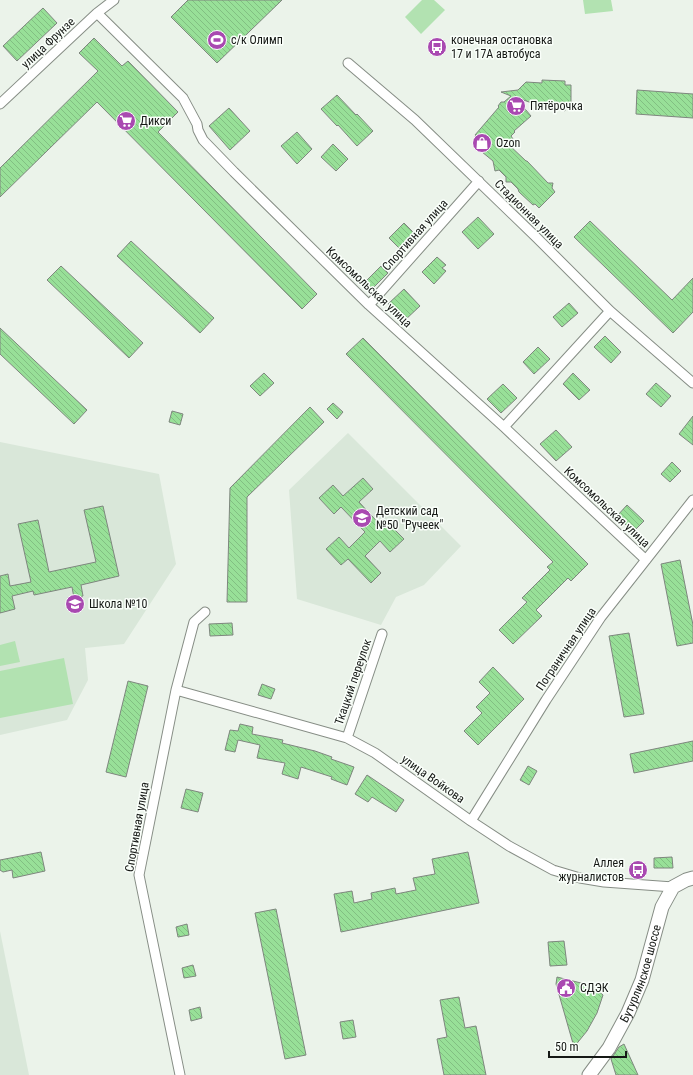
<svg xmlns="http://www.w3.org/2000/svg" width="693" height="1075" font-family="'Roboto Condensed',sans-serif">
  <style>
    .built { fill: #d9e7d9 }
    .garden { fill: #b2e2b1 }
    .building { fill: url(#building-back-hatch); stroke: #7e867e }
    .lines { fill: none; stroke-linecap: round; stroke-linejoin: round }
    .minor-casing { stroke: #868d85; stroke-width: 11 }
    .secondary-casing { stroke: #868d85; stroke-width: 15 }
    .minor { stroke: #fff; stroke-width: 9 }
    .secondary { stroke: #fff; stroke-width: 13 }
    .labels { text-anchor: middle; dominant-baseline: central; stroke-width: 3; stroke-linejoin: round; paint-order: stroke }
    .poi-label { font-size: 12px; fill: #151815; stroke: #fafffa; text-anchor: start }
    .street-label { font-size: 12px; fill: #151815; stroke: #fafffa }
  </style>
  <defs>
    <pattern id="building-back-hatch" width="6" height="6" patternUnits="userSpaceOnUse"><rect width="6" height="6" fill="#98e098"/><path d="M-1 5l2 2M0 0l6 6M5-1l2 2" fill="none" stroke="#82bf82"/></pattern>
  </defs>
  <rect width="100%" height="100%" fill="#ebf3ea"/>
  <!-- built -->
  <path class="built" d="M348,433L461,546L424,585L396,597L381,625L297,599L289,490Z
    M0,442L159,474L176,564L124,644L85,648L88,680L67,720L0,735Z
    M0,931L29,1075H0Z"/>
  <!-- garden -->
  <path class="garden" d="M422,0H434L445,10L421,34L405,17Z
    M583,0H611L613,11L585,14Z
    M15,641L20,662L0,666V645Z
    M64,658L73,704L0,718V671Z"/>
  <!-- building -->
  <path class="building" d="M188,0H282L217,63L171,17Z
    M43,8L57,23L17,61L3,46Z
    M94,38L122,66L128,61L178,112L158,132L317,294L302,309L97,102L0,197V168L98,71L79,53Z
    M542,80L565,81V85H571V104H565V111L557,106H549L546,108L515,97L531,116L514,131L515,132L511,136L513,139L507,143L526,161H527L548,183H553L552,188L555,192L539,208L535,204L533,205L519,192L518,189L511,182H506V177L499,170L495,171L493,161L476,147L478,146L476,140L478,138L475,135L499,107L498,106L501,102H504L511,96L501,92L518,90L526,82L542,83Z
    M637,90L693,94V118L636,114Z
    M337,95L356,115L357,114L373,131L357,146L338,125L337,126L321,109Z
    M229,108L250,131L230,150L209,126Z
    M297,132L312,149L297,164L281,146Z
    M333,144L348,159L336,171L321,157Z
    M478,217L494,234L478,249L462,232Z
    M590,221L672,300L693,278V312L673,333L574,237Z
    M404,223L417,236L402,251L389,238Z
    M131,241L214,318L200,333L117,256Z
    M437,257L446,265L442,268L446,271L434,284L422,272Z
    M61,266L143,343L129,358L47,280Z
    M381,266L388,273L371,290L364,283Z
    M404,289L420,306L404,321L388,304Z
    M569,303L578,313L562,327L553,317Z
    M0,328L87,410L74,424L0,354Z
    M605,336L621,352L611,363L594,347Z
    M363,338L588,564L571,581L568,578L536,610L542,616L513,644L499,630L527,602L522,598L550,570L547,567L553,562L346,354Z
    M538,347L550,359L534,374L523,362Z
    M264,373L274,383L260,396L250,386Z
    M573,373L590,390L579,400L563,384Z
    M656,383L671,396L661,407L646,394Z
    M503,384L517,398L501,413L487,399Z
    M333,403L343,412L337,419L327,409Z
    M310,407L324,422L247,497V602H227L230,488Z
    M172,411L183,414L180,425L169,422Z
    M693,416V445L679,434Z
    M556,430L572,447L556,461L540,444Z
    M672,462L681,471L670,482L661,474Z
    M363,478L373,489L359,502L383,528L388,523L404,539L390,552L380,541L365,556L381,573L371,583L348,559L341,565L326,549L339,537L349,548L365,532L341,507L334,514L319,498L333,485L343,496Z
    M627,505L644,521L633,532L617,516Z
    M103,506L119,576L81,585L83,596L74,598L72,587L34,595L33,591L12,596L15,609L0,613V576L8,574L10,586L31,582L18,524L38,520L49,572L96,562L84,510Z
    M680,560L693,625V643L677,646L661,564Z
    M232,623L233,635L210,636L209,624Z
    M629,633L644,714L624,717L609,636Z
    M493,667L524,699L478,745L464,731L482,713L476,707L490,693L479,682Z
    M128,681L148,686L126,777L106,772Z
    M262,684L275,689L271,699L258,695Z
    M240,724L253,727L252,734L283,740L282,743L315,751L332,757L331,759L354,767L347,785L331,779L332,777L301,767L298,779L282,774L285,763L257,758L260,745L238,740L235,752L225,750L230,730L238,731Z
    M693,741V761L634,773L630,754Z
    M528,766L537,771L529,785L520,780Z
    M367,775L404,800L396,812L372,797L368,802L355,794Z
    M186,789L203,793L198,812L181,808Z
    M41,852L45,871L13,878L12,870L3,872L0,870V860Z
    M468,852L479,903L341,932L334,894L352,891L354,903L372,899L371,893L395,888L396,894L416,890L413,878L435,874L432,859Z
    M672,857L673,868H654V858Z
    M276,909L306,1055L285,1059L255,913Z
    M187,924L189,935L178,937L176,927Z
    M564,941L567,965L550,966L548,942Z
    M193,965L196,976L184,978L182,968Z
    M557,977L593,986L603,995L597,1013L587,1031L574,1047L556,984Z
    M459,997L465,1028L476,1026L486,1075H444L437,1039L447,1037L440,1000Z
    M200,1007L202,1018L191,1021L189,1010Z
    M353,1020L356,1037L343,1039L340,1022Z
    M624,1044L638,1075H616L611,1059L619,1047Z"/>
  <g class="lines">
    <defs>
      <path id="minor" d="M97,13L183,98L197,124L198,130L203,140L234,172L369,305L504,427L646,560
        M348,63L415,120L537,238L610,311L693,383
        M0,104L97,13L114,0
        M369,305L479,181
        M504,427L610,311
        M176,690L347,738L375,753L471,821L509,846L553,870L580,878L604,882L673,887
        M347,738L382,634
        M471,821L546,700L601,617L693,500
        M180,1075L139,875L176,690L194,622L205,612"/>
      <g id="secondary">
        <path id="s1" d="M589,1075L609,1048L628,1013L642,980L662,907L673,887L686,880L693,878"/>
      </g>
    </defs>
    <!-- minor casing -->
    <use href="#minor" class="minor-casing"/>
    <!-- secondary casing -->
    <use href="#secondary" class="secondary-casing"/>
    <!-- minor -->
    <use href="#minor" class="minor"/>
    <!-- secondary -->
    <use href="#secondary" class="secondary"/>
  </g>
  <!-- icons -->
  <defs>
    <symbol id="stadium-disc" viewBox="-11 -11 22 22"><circle r="9.5" fill="#a949b1" stroke="#fafffa"/><path d="M0-5a6.5 5 0 1 0 0 10a6.5 5 0 1 0 0-10ZM-3.5-1.8h7v3.6h-7Z" fill="#fff"/></symbol>
    <symbol id="bus-disc" viewBox="-11 -11 22 22"><circle r="9.5" fill="#a949b1" stroke="#fafffa"/><path d="M-5-6H5V4H4V6H2V4H-2V6H-4V4H-5ZM-3.5-4V0h7V-4ZM-3.5 1.2v1.5H-2V1.2ZM2 1.2v1.5H3.5V1.2Z" fill="#fff"/></symbol>
    <symbol id="supermarket-disc" viewBox="-11 -11 22 22"><circle r="9.5" fill="#a949b1" stroke="#fafffa"/><path d="M-6-5.5h2.5l.6 2H6L4.5 2H-2.5L-4.4-4H-6ZM-1.5 3.2a1.3 1.3 0 1 0 .1 0ZM3 3.2a1.3 1.3 0 1 0 .1 0Z" fill="#fff"/></symbol>
    <symbol id="shop-disc" viewBox="-11 -11 22 22"><circle r="9.5" fill="#a949b1" stroke="#fafffa"/><path d="M-5-2.5h2.3a2.7 3.5 0 0 1 5.4 0H5L5.5 6h-11ZM-1.5-2.5h3a1.5 2.3 0 0 0-3 0Z" fill="#fff"/></symbol>
    <symbol id="school-disc" viewBox="-11 -11 22 22"><circle r="9.5" fill="#a949b1" stroke="#fafffa"/><path d="M0-5L7-2L0 1L-7-2ZM-4 1L0 2.5L4 1V4Q0 6-4 4Z" fill="#fff"/></symbol>
    <symbol id="civic-disc" viewBox="-11 -11 22 22"><circle r="9.5" fill="#a949b1" stroke="#fafffa"/><path d="M-.6-6.5H3V-4.5H.6V-3L4-1V1h2V6H-6V1h2V-1L-.6-3ZM-1.2 2.5V6h2.4V2.5Z" fill="#fff"/></symbol>
  </defs>
  <g fill-rule="evenodd">
    <use href="#stadium-disc" x="206" y="29" width="22" height="22"/>
    <use href="#bus-disc" x="426" y="36" width="22" height="22"/>
    <use href="#supermarket-disc" x="505" y="95" width="22" height="22"/>
    <use href="#supermarket-disc" x="115" y="110" width="22" height="22"/>
    <use href="#shop-disc" x="471" y="132" width="22" height="22"/>
    <use href="#school-disc" x="351" y="507" width="22" height="22"/>
    <use href="#school-disc" x="64" y="593" width="22" height="22"/>
    <use href="#bus-disc" x="627" y="859" width="22" height="22"/>
    <use href="#civic-disc" x="555" y="977" width="22" height="22"/>
  </g>
  <g class="labels">
    <!-- poi labels -->
    <g class="poi-label">
      <text x="231" y="40">с/к Олимп</text>
      <text x="451" y="40">конечная остановка<tspan x="451" dy="14">17 и 17А автобуса</tspan></text>
      <text x="530" y="106">Пятёрочка</text>
      <text x="140" y="121">Дикси</text>
      <text x="496" y="143">Ozon</text>
      <text x="376" y="511">Детский сад<tspan x="376" dy="14">№50 "Ручеек"</tspan></text>
      <text x="89" y="604">Школа №10</text>
      <text x="624" y="863" text-anchor="end">Аллея<tspan x="624" dy="14">журналистов</tspan></text>
      <text x="580" y="988">СДЭК</text>
    </g>
    <!-- street labels -->
    <g class="street-label">
      <text transform="translate(48 43) rotate(-43)">улица Фрунзе</text>
      <text transform="translate(529 214) rotate(45)">Стадионная улица</text>
      <text transform="translate(415 235) rotate(-48)">Спортивная улица</text>
      <text transform="translate(369 287) rotate(43)">Комсомольская улица</text>
      <text transform="translate(607 507) rotate(43)">Комсомольская улица</text>
      <text transform="translate(566 649) rotate(-56)">Пограничная улица</text>
      <text transform="translate(353 682) rotate(-71)">Ткацкий переулок</text>
      <text transform="translate(433 779) rotate(35)">улица Войкова</text>
      <text transform="translate(137 827) rotate(-80)">Спортивная улица</text>
      <text stroke="none"><textPath href="#s1" startOffset="115">Бутурлинское шоссе</textPath></text>
    </g>
  </g>
  <!-- scale -->
  <path d="M549 1051v6h77v-6" fill="none" stroke="#151815" stroke-width="2"/>
  <text x="555" y="1051" font-size="12" fill="#151815" stroke="#fafffa" stroke-width="3" paint-order="stroke">50 m</text>
</svg>
